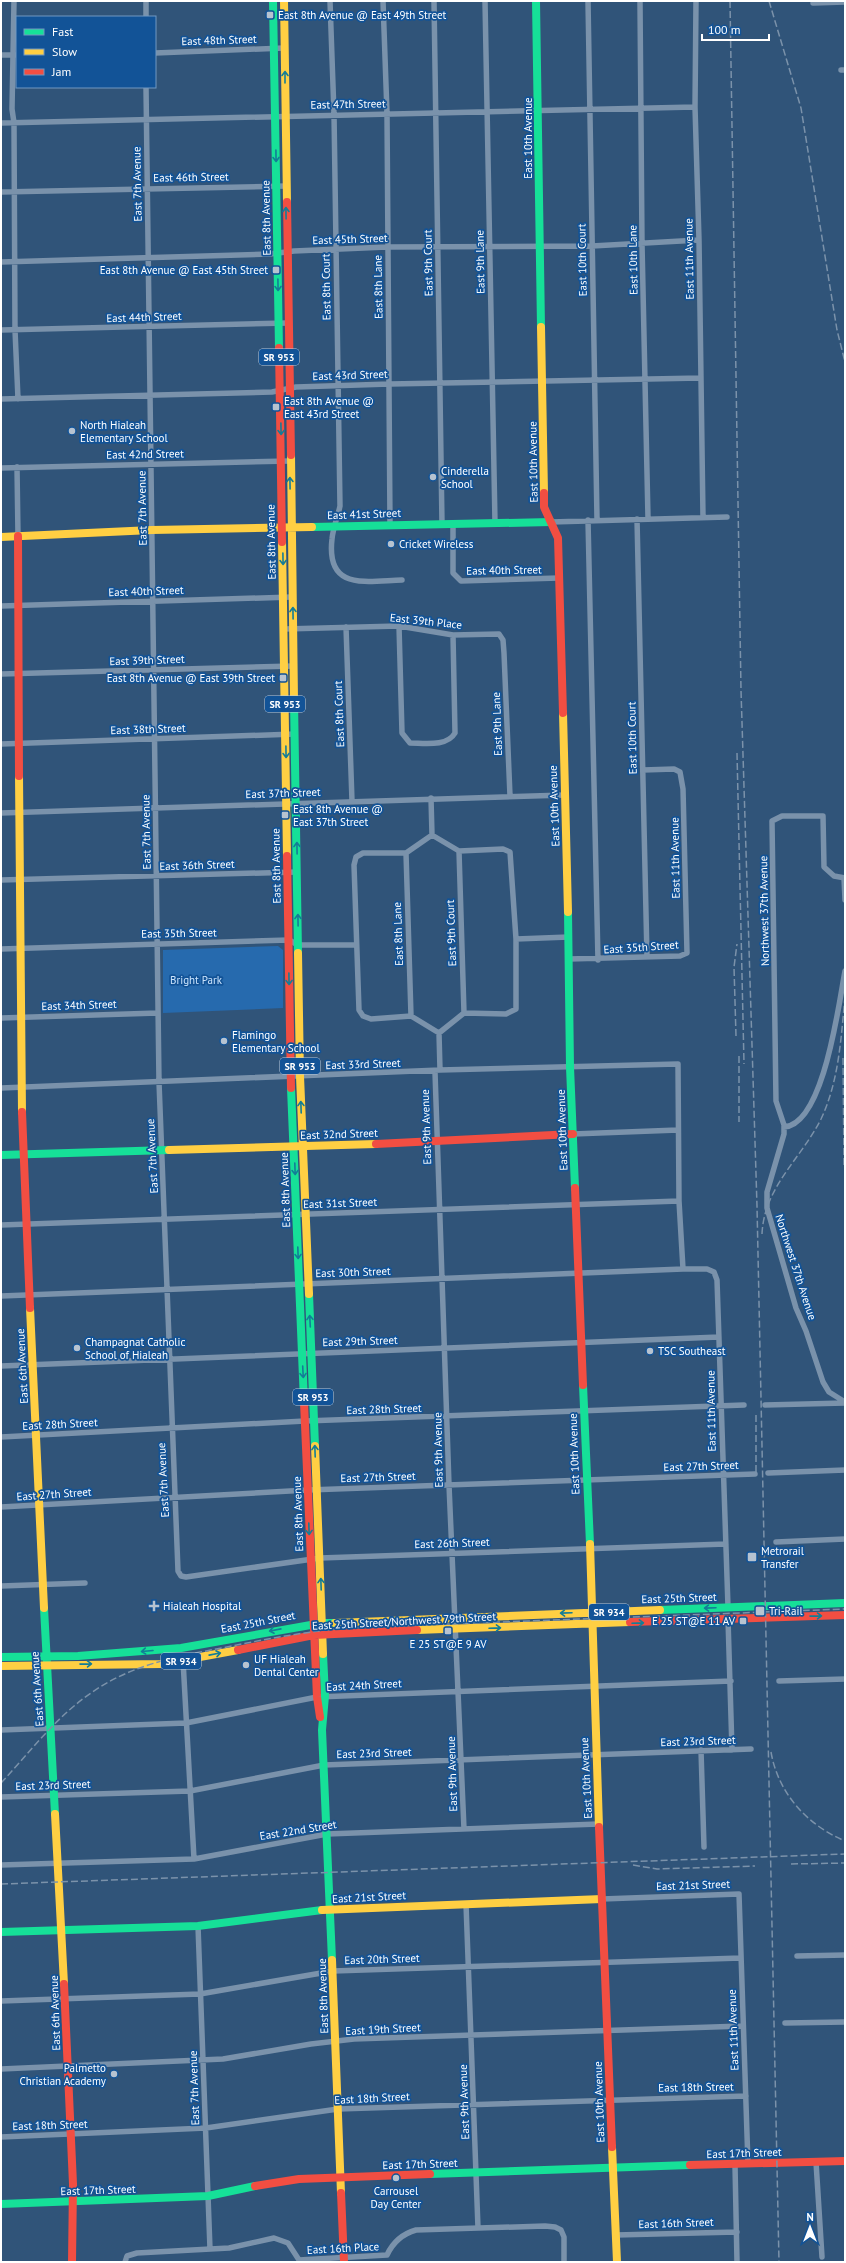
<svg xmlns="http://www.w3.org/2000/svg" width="846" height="2263" font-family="'PT Sans',sans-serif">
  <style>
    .green { fill: #266aae }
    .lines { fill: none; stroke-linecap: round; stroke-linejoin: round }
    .street { stroke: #7a92ab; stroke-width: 5.5 }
    .fast { stroke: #16e098; stroke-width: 8 }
    .slow { stroke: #ffcf43; stroke-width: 8 }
    .jam { stroke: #f24e42; stroke-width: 8 }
    .rail { stroke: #7b92aa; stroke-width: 1.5; stroke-dasharray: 7 3; stroke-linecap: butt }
    .oneway { stroke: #137d97 }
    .poi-dot { fill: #b7c3d0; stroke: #125397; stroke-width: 1.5 }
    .labels { text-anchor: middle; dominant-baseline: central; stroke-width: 3.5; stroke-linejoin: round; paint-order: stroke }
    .shield { fill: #125397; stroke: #b8cbe0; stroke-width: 1 }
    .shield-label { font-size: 10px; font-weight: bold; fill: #fff }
    .poi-label { font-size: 11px; fill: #fff; stroke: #125397; text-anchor: start }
    .street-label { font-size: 11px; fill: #fff; stroke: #125397 }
    .park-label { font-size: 11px; fill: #cbe4fd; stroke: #125397 }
  </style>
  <rect width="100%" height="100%" fill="#305479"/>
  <!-- green -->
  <path class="green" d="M278,946L283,950V1008L163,1013V950Z"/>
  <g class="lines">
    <!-- street -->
    <path class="street" d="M14,1L12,109L14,123L15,330L18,399
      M146,1V17
      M330,1L334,114L340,506C338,516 333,528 332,539C326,591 365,581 402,580
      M383,1L387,113L390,524
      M434,1L442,524
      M485,1L495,523
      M588,1L597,519
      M696,1L695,107L699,240L703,517
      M640,2L642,244L648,518
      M813,3L845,2
      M155,53L284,48
      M1,55H17
      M841,70H845
      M146,87L159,1082L178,1571L181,1576L186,1577L320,1558L726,1544
      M1,123L695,107
      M1,192L286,186
      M1,262L270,254L294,251L387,247L592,246L699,240
      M1,330L288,323
      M1,399L272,392L296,387L390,384L701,378
      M17,467L18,536
      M1,468L290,461
      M637,519L647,957
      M588,520L598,960
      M551,522L727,517
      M453,524V573L461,581L559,578
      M1,606L292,597
      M399,626L402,733L410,743C424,743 447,747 455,733L453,635
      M346,627L352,801
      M284,629L399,626L453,635L499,634L503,640L504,653L510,796
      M1,674L294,666
      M1,744L295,734
      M431,798L432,835
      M1,813L565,795
      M432,835L459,851L503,849L510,852L516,939V1009L506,1014L464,1013L439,1033L411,1016L371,1019L363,1016L359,1010L354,865L356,857L363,853H406Z
      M459,851L464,1013
      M406,853L411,1016
      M844,878L845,900
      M845,878L834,876L824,867L823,816H782L772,821L776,1101L784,1125V1134L767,1192V1208L796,1308L806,1331L823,1382L829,1392L845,1402
      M1,880L297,872
      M516,939L569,937
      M1,949L289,940L298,945H356
      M569,959L680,956L687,953L683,789L680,772L674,769L643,770
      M1,1018L158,1013
      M439,1033L440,1070
      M435,1072L449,1485L464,1829
      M1,1088L440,1070L678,1064L679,1201L683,1269
      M784,1127C824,1125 839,1002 845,971
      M573,1134L678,1130
      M1,1225L679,1201
      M1,1296L683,1269H707L714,1272L717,1280L728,1607
      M1,1366L719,1337
      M765,1405L845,1403
      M1,1437L305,1421L744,1405
      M768,1473L845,1470
      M1,1507L308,1490L755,1474
      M776,1542L845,1539
      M1,1586L85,1583
      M728,1619L732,1750
      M183,1660L194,1859
      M779,1681L845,1679
      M1,1730L186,1723L317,1697L731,1681
      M701,1750L704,1847
      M1,1797L190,1791L324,1765L751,1749
      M1,1865L194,1859L327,1834L599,1824
      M602,1899L739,1894L748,2164
      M466,1904L478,2228
      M198,1926L210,2249
      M797,1956L845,1955
      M1,2001L200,1994L333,1971L741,1958
      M785,2023L845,2022
      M1,2069L223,2059L311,2044L354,2039L743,2026
      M1,2137L206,2128L338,2109L746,2096
      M816,2162L822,2257
      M735,2165L737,2262
      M616,2235L737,2232
      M125,2262L127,2256L137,2253L229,2248L274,2238L288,2243L299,2260L387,2255C393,2242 402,2234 416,2230L545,2226L555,2227L561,2230L564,2237V2262"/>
    <!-- fast -->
    <path class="fast" d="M273,1L279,348
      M536,1L541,327
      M312,527L551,522
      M294,700L298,953
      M568,912L570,1067L575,1188
      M291,1088L304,1402
      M1,1155L169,1150
      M309,1294L315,1446
      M583,1385L590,1544
      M44,1608L55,1814
      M660,1610L845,1603
      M323,1654L325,1696L322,1730L332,1960
      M1,1657L78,1656L181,1648L322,1623H335
      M1,1932L198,1926L322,1910
      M430,2174L690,2165
      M1,2204L208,2196L255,2186"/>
    <!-- slow -->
    <path class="slow" d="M284,1L287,202
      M541,327L544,493
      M291,455L294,700
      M1,537L152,530L312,527
      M282,542L287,856
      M563,713L568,912
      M19,776L22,1112
      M298,953L300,1076L309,1294
      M169,1150L376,1144
      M30,1308L44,1608
      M315,1446L323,1654
      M590,1544L599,1827
      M335,1623L660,1610
      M417,1630L630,1622
      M1,1666L162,1664L238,1650
      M55,1814L64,1984
      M322,1910L602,1899
      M332,1960L341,2193
      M612,2147L617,2262"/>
    <!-- jam -->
    <path class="jam" d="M287,202L291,455
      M279,348L282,542
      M544,493V507L558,538L563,713
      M18,536L19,776
      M287,856L291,1088
      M22,1112L30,1308
      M376,1144L573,1134
      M575,1188L583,1385
      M304,1402L317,1697L320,1717
      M630,1622L845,1615
      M238,1650L314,1635L417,1630
      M599,1827L612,2147
      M64,1984L73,2184L72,2262
      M690,2165L845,2161
      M255,2186L299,2179L430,2174
      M341,2193L344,2262"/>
    <!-- rail -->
    <path class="rail" d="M730,1L741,690L757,1206L779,2262
      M769,1L801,108L837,330L845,362
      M737,753L744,1064
      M736,1036L734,967L737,944
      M739,1056V1122
      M843,1058L844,1168
      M762,1234C764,1187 801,1159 821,1119C839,1081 841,1038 845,997
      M756,1472V1412
      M771,1752C778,1793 807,1825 845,1841
      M1,1783C29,1753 56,1717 91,1693C132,1664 179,1656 227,1647C266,1639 305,1632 344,1628L845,1609
      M791,1864L845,1863
      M633,1865L657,1869L755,1866
      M1,1884L845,1854"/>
  </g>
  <!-- one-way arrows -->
  <defs><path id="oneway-shaft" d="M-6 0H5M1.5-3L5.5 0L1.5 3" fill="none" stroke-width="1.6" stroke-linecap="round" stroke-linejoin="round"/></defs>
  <g class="oneway">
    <use href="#oneway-shaft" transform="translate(285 77) rotate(-90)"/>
    <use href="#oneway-shaft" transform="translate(276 156) rotate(89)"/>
    <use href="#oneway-shaft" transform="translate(286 213) rotate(-91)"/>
    <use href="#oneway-shaft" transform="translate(278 285) rotate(89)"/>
    <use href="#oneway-shaft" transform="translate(281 429) rotate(89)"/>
    <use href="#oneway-shaft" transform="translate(290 483) rotate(-91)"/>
    <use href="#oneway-shaft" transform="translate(283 559) rotate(89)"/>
    <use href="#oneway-shaft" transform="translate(293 613) rotate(-91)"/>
    <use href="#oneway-shaft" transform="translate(286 752) rotate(89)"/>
    <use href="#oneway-shaft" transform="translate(297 848) rotate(-91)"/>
    <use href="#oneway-shaft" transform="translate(298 920) rotate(-91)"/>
    <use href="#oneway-shaft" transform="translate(289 979) rotate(89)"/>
    <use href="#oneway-shaft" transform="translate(301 1107) rotate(-92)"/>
    <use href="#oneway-shaft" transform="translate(295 1169) rotate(88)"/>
    <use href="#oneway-shaft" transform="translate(298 1253) rotate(88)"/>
    <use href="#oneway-shaft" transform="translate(310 1321) rotate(-93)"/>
    <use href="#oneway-shaft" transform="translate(303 1372) rotate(87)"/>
    <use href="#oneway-shaft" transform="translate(315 1451) rotate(-92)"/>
    <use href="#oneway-shaft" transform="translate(309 1529) rotate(88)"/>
    <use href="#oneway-shaft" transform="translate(321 1584) rotate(-92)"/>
    <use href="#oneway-shaft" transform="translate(710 1608) rotate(178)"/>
    <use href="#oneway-shaft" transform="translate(566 1613) rotate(178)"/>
    <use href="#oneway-shaft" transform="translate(816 1616) rotate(-1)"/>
    <use href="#oneway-shaft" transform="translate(638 1623) rotate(-2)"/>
    <use href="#oneway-shaft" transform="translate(495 1628) rotate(-2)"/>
    <use href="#oneway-shaft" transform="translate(275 1630) rotate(169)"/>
    <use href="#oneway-shaft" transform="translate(147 1651) rotate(175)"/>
    <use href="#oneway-shaft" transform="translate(215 1654) rotate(-11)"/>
    <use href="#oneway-shaft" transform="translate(86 1664) rotate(-1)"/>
  </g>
  <!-- markers -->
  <g class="poi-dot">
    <rect x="266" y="11" width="8" height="8" rx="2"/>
    <rect x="272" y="266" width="8" height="8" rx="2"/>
    <rect x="272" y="403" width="8" height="8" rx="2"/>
    <circle cx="72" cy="431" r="4"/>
    <circle cx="433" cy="477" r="4"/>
    <circle cx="391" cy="544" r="4"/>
    <rect x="279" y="674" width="8" height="8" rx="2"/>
    <rect x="281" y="811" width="8" height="8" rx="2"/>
    <circle cx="224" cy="1041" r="4"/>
    <circle cx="77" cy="1348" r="4"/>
    <circle cx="650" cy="1351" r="4"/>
    <rect x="747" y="1552" width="10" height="10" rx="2"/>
    <path d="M152 1600h4v4h4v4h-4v4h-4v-4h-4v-4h4z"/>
    <rect x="755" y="1606" width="10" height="10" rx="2"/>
    <rect x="739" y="1617" width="8" height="8" rx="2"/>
    <rect x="444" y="1627" width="8" height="8" rx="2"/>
    <circle cx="246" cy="1665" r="4"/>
    <circle cx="114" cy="2074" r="4"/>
    <circle cx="396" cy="2178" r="4"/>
  </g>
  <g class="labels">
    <!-- shield labels -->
    <g class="shield">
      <rect x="259" y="349" width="40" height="16" rx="3"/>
      <rect x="265" y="696" width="40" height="16" rx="3"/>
      <rect x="280" y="1058" width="40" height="16" rx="3"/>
      <rect x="293" y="1389" width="40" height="16" rx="3"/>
      <rect x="589" y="1604" width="40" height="16" rx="3"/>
      <rect x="161" y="1653" width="40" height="16" rx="3"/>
    </g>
    <g class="shield-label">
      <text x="279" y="357">SR 953</text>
      <text x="285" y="704">SR 953</text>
      <text x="300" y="1066">SR 953</text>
      <text x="313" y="1397">SR 953</text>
      <text x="609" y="1612">SR 934</text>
      <text x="181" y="1661">SR 934</text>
    </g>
    <!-- poi labels -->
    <g class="poi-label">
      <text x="278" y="15">East 8th Avenue @ East 49th Street</text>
      <text x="268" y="270" text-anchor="end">East 8th Avenue @ East 45th Street</text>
      <text x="284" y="401">East 8th Avenue @<tspan x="284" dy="13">East 43rd Street</tspan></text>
      <text x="80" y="425">North Hialeah<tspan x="80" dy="13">Elementary School</tspan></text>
      <text x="441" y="471">Cinderella<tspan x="441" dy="13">School</tspan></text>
      <text x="399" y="544">Cricket Wireless</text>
      <text x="275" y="678" text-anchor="end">East 8th Avenue @ East 39th Street</text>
      <text x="293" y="809">East 8th Avenue @<tspan x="293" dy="13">East 37th Street</tspan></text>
      <text x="232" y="1035">Flamingo<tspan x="232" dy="13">Elementary School</tspan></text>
      <text x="85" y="1342">Champagnat Catholic<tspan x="85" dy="13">School of Hialeah</tspan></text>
      <text x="658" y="1351">TSC Southeast</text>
      <text x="761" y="1551">Metrorail<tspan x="761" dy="13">Transfer</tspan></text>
      <text x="163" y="1606">Hialeah Hospital</text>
      <text x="769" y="1611">Tri-Rail</text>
      <text x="735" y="1621" text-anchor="end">E 25 ST@E 11 AV</text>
      <text x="448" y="1644" text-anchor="middle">E 25 ST@E 9 AV</text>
      <text x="254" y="1659">UF Hialeah<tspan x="254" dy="13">Dental Center</tspan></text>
      <text x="106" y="2068" text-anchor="end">Palmetto<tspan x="106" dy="13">Christian Academy</tspan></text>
      <text x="396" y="2191" text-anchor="middle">Carrousel<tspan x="396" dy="13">Day Center</tspan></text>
    </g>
    <!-- street labels -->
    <g class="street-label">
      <text transform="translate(219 40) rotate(-2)">East 48th Street</text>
      <text transform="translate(348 104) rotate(-1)">East 47th Street</text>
      <text transform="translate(528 138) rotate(-90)">East 10th Avenue</text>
      <text transform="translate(191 177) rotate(-1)">East 46th Street</text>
      <text transform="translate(137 184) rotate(-91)">East 7th Avenue</text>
      <text transform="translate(266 218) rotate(-91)">East 8th Avenue</text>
      <text transform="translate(350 239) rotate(-2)">East 45th Street</text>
      <text transform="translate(689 259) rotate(-91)">East 11th Avenue</text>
      <text transform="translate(582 260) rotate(-91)">East 10th Court</text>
      <text transform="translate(633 260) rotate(-91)">East 10th Lane</text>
      <text transform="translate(480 262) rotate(-91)">East 9th Lane</text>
      <text transform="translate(428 263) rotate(-91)">East 9th Court</text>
      <text transform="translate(326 287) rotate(-91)">East 8th Court</text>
      <text transform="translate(378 287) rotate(-91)">East 8th Lane</text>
      <text transform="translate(144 317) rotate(-2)">East 44th Street</text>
      <text transform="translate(350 375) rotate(-2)">East 43rd Street</text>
      <text transform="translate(145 454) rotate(-1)">East 42nd Street</text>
      <text transform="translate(533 462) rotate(-91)">East 10th Avenue</text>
      <text transform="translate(142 508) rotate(-91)">East 7th Avenue</text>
      <text transform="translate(364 514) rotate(-2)">East 41st Street</text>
      <text transform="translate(271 542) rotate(-91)">East 8th Avenue</text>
      <text transform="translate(504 570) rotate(-1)">East 40th Street</text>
      <text transform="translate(146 591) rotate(-2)">East 40th Street</text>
      <text transform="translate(426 621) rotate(6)">East 39th Place</text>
      <text transform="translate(147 660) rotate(-2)">East 39th Street</text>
      <text transform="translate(339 714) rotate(-92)">East 8th Court</text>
      <text transform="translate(497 724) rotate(-92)">East 9th Lane</text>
      <text transform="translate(148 729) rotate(-2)">East 38th Street</text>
      <text transform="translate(632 738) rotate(-91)">East 10th Court</text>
      <text transform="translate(283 793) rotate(-2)">East 37th Street</text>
      <text transform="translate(554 806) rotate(-92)">East 10th Avenue</text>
      <text transform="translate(146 832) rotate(-91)">East 7th Avenue</text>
      <text transform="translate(675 858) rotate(-91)">East 11th Avenue</text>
      <text transform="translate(197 865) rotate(-2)">East 36th Street</text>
      <text transform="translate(276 866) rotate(-91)">East 8th Avenue</text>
      <text transform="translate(764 911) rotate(-91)">Northwest 37th Avenue</text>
      <text transform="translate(179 933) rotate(-1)">East 35th Street</text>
      <text transform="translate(451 933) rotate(-92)">East 9th Court</text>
      <text transform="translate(398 934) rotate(-92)">East 8th Lane</text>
      <text transform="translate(641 947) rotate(-4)">East 35th Street</text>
      <text transform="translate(79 1005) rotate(-2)">East 34th Street</text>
      <text transform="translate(363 1064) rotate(-2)">East 33rd Street</text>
      <text transform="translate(426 1127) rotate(-92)">East 9th Avenue</text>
      <text transform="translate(562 1130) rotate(-92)">East 10th Avenue</text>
      <text transform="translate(339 1134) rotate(-2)">East 32nd Street</text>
      <text transform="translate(152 1156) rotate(-93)">East 7th Avenue</text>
      <text transform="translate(285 1190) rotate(-92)">East 8th Avenue</text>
      <text transform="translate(340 1203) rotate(-2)">East 31st Street</text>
      <text transform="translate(796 1267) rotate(72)">Northwest 37th Avenue</text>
      <text transform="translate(353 1272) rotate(-2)">East 30th Street</text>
      <text transform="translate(360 1341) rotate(-2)">East 29th Street</text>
      <text transform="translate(22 1366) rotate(-93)">East 6th Avenue</text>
      <text transform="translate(384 1409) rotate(-2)">East 28th Street</text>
      <text transform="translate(711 1411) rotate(-91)">East 11th Avenue</text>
      <text transform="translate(60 1424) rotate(-3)">East 28th Street</text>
      <text transform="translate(438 1450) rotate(-91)">East 9th Avenue</text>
      <text transform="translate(574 1454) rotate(-92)">East 10th Avenue</text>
      <text transform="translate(701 1466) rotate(-2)">East 27th Street</text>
      <text transform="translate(378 1477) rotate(-2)">East 27th Street</text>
      <text transform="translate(163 1480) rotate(-93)">East 7th Avenue</text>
      <text transform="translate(54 1494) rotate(-4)">East 27th Street</text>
      <text transform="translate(298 1514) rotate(-92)">East 8th Avenue</text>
      <text transform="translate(452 1543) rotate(-2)">East 26th Street</text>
      <text transform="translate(679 1598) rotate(-2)">East 25th Street</text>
      <text transform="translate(404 1621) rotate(-3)">East 25th Street/Northwest 79th Street</text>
      <text transform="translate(258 1622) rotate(-11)">East 25th Street</text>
      <text transform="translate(364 1685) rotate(-3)">East 24th Street</text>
      <text transform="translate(37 1689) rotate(-94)">East 6th Avenue</text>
      <text transform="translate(698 1741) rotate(-2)">East 23rd Street</text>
      <text transform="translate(374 1753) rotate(-2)">East 23rd Street</text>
      <text transform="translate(452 1774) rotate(-92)">East 9th Avenue</text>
      <text transform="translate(586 1778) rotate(-93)">East 10th Avenue</text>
      <text transform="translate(53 1785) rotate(-2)">East 23rd Street</text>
      <text transform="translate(298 1830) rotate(-9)">East 22nd Street</text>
      <text transform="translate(693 1885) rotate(-2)">East 21st Street</text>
      <text transform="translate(369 1897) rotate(-3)">East 21st Street</text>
      <text transform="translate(382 1959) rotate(-2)">East 20th Street</text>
      <text transform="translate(323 1996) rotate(-92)">East 8th Avenue</text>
      <text transform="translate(55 2013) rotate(-92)">East 6th Avenue</text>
      <text transform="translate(383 2029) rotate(-3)">East 19th Street</text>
      <text transform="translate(733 2030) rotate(-92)">East 11th Avenue</text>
      <text transform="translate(696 2087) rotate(-1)">East 18th Street</text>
      <text transform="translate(194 2088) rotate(-92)">East 7th Avenue</text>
      <text transform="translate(372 2098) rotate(-3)">East 18th Street</text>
      <text transform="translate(464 2102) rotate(-92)">East 9th Avenue</text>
      <text transform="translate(599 2102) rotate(-92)">East 10th Avenue</text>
      <text transform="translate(50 2125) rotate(-2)">East 18th Street</text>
      <text transform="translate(744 2153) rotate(-2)">East 17th Street</text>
      <text transform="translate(420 2164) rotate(-2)">East 17th Street</text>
      <text transform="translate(98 2190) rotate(-2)">East 17th Street</text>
      <text transform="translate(676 2223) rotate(-2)">East 16th Street</text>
      <text transform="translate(343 2248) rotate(-3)">East 16th Place</text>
    </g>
    <!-- park labels -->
    <g class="park-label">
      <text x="196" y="980">Bright Park</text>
    </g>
  </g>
  <!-- border -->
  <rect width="846" height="2263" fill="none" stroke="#ffffff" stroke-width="4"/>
  <!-- legend -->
  <rect x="16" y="16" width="140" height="72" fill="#125397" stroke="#7198c1"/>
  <rect x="24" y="29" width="20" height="6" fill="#16e098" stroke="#7198c1"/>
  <text x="52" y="36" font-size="12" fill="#ffffff">Fast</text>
  <rect x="24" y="49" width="20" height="6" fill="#ffcf43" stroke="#7198c1"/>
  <text x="52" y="56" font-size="12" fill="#ffffff">Slow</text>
  <rect x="24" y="69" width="20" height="6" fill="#f24e42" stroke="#7198c1"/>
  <text x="52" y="76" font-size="12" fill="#ffffff">Jam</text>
  <!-- north arrow -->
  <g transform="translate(810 2227)" stroke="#125397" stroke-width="3" paint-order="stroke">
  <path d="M0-3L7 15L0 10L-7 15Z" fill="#ffffff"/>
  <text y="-6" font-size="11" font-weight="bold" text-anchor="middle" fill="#ffffff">N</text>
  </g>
  <!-- scale -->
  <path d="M702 34v6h67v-6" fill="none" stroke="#ffffff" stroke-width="2"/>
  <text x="708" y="34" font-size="12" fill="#ffffff" stroke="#125397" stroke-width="3" paint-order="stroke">100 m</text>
</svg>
